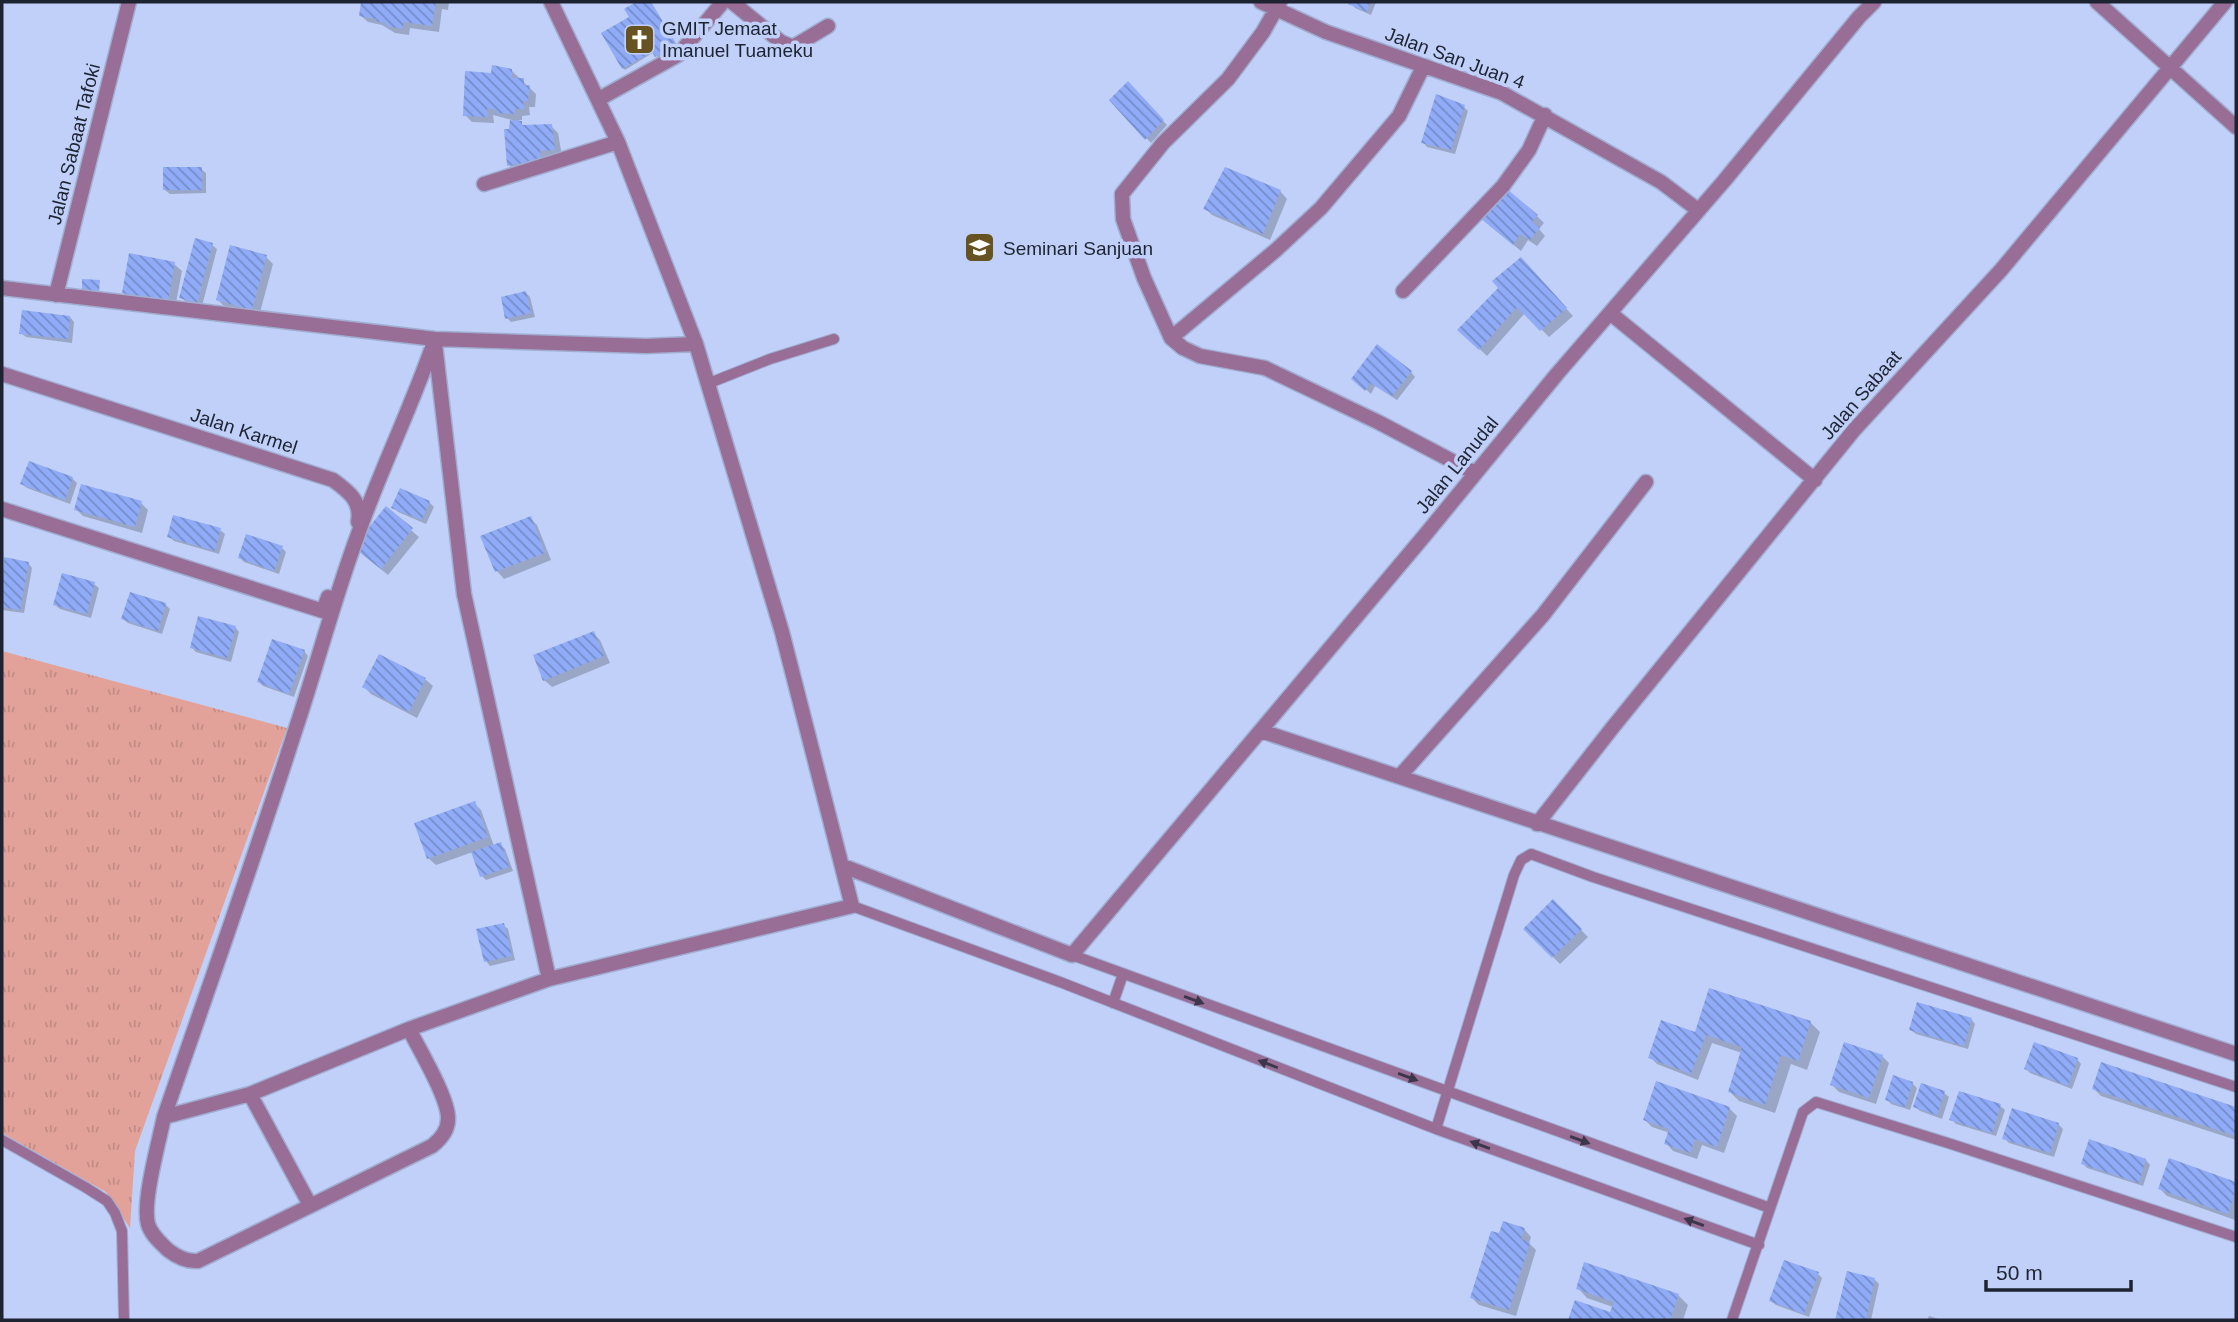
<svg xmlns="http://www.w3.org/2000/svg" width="2238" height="1322" font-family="Helvetica,sans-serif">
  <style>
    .grass { fill: url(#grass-tufts) }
    .shadow { fill: #0003 }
    .building { fill: url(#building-back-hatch) }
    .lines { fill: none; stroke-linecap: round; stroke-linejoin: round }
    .lane-casing { stroke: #a0add0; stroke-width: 12 }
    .street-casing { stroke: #a0add0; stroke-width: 17 }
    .lane { stroke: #986d96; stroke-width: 10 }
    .street { stroke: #986d96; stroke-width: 14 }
    .oneway { fill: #3c364b }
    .labels { text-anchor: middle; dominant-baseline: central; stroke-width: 7; stroke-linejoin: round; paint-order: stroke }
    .poi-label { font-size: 19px; fill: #1e2332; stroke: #c0d0f8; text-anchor: start }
    .street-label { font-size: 19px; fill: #1e2332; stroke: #c0d0f8 }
  </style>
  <defs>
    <pattern id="grass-tufts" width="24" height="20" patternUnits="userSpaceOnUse" patternTransform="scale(1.75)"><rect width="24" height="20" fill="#e3a299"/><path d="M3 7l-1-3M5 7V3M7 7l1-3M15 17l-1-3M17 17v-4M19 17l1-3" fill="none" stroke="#c28b84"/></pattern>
    <pattern id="building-back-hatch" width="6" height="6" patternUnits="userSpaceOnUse" patternTransform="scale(1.75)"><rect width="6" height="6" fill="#90acf8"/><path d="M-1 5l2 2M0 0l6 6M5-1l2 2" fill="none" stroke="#758cc9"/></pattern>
  </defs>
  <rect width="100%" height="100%" fill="#c0d0f8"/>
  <!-- grass -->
  <path class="grass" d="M2,651L287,728L135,1151L130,1228L106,1192L2,1133Z"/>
  <!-- shadow -->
  <path class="shadow" d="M363,2H449L448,10L442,9L439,32L410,28L409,35L395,33L382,25L368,22L360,15Z
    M639,2H651L678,47L658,58L654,52L625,70L623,68L632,18L627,9Z
    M1351,2H1376L1371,15L1355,8Z
    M511,70L536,94L535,107H529L530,115L522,116V120H518L524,126H551L558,133L562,156L516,172L509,165L512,120L493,115L494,123L472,122L465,115L492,75Z
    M1128,83L1167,125L1151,143L1111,100Z
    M1464,107L1468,111L1455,154L1427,147L1423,142Z
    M201,169L206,173V193L170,194L165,190Z
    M1280,191L1287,199L1270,240L1212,215L1205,208Z
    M1537,216L1544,223L1539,229L1545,236L1537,246L1528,240L1521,251L1489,225Z
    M212,245L217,249L202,306L186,302L181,297Z
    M266,257L273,264L259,316L225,307L218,300Z
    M174,264L182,271L175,308L131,300L124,293Z
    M1527,267L1573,316L1549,337L1525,313L1487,356L1460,330Z
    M526,293L530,297L535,317L511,322L507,318Z
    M70,317L74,322L72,343L26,337L21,333Z
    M1411,372L1415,377L1397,400L1375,386L1371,394L1354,379Z
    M72,478L77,483L70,504L27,488L22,484Z
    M429,502L434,507L426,524L398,512L393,507Z
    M141,503L148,510L142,533L83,516L76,509Z
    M386,509L419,537L388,575L362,554Z
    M530,518L537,525L551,560L504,579L497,571L483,537Z
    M220,530L225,534L219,554L174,541L169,537Z
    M282,548L286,552L279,574L244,562L240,558Z
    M5,559L28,563L32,568L24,613L2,610V581Z
    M94,584L99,588L91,618L60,609L55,605Z
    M165,604L170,609L162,634L128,623L123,619Z
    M235,627L239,632L231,662L196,652L192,648Z
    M593,633L600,640L610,663L552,687L544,680Z
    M304,651L308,656L294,697L263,686L259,682Z
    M425,679L433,686L417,718L371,694L364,687Z
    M474,803L481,810L494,846L500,844L505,849L513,871L486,880L482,876L473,852L436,865L428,858Z
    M1553,902L1588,937L1560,964L1525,929Z
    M503,925L508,929L515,960L490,966L486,961Z
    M1971,1019L1975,1024L1968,1049L1916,1034L1911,1030Z
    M1810,1022L1820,1032L1807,1070L1791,1064L1775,1113L1739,1101L1730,1092L1742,1053L1712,1043L1698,1080L1657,1064L1650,1057L1696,1034Z
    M1882,1056L1889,1063L1876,1104L1839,1092L1832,1085Z
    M2077,1059L2081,1064L2072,1089L2030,1073L2026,1069Z
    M2102,1065L2236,1109V1140L2101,1096L2094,1089Z
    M1912,1083L1917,1088L1910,1110L1891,1104L1887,1099Z
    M1944,1093L1949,1097L1942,1119L1920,1111L1915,1107Z
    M2000,1106L2005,1110L1996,1136L1956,1124L1951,1119Z
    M1729,1108L1737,1116L1724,1153L1702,1145L1697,1159L1673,1151L1666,1143L1670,1133L1652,1127L1645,1120Z
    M2058,1124L2063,1129L2054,1157L2009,1143L2004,1138Z
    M2146,1160L2150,1165L2143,1186L2087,1168L2083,1164Z
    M2170,1161L2236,1183L2235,1220L2167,1196L2160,1189Z
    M1524,1229L1531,1237L1529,1243L1536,1250L1516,1316L1479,1305L1472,1298L1500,1235Z
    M1848,1273L1875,1280L1879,1284L1871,1320H1837Z
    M1818,1274L1822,1278L1809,1317L1776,1305L1771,1301Z
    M1578,1288L1678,1295L1688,1305L1683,1320H1570L1576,1302L1611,1314L1613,1307L1587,1298Z
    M1929,1316L1942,1320H1927Z"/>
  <!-- building -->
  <path class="building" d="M361,2H436L432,26L404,22L402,29L386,26V23L376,21L377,19L359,16Z
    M636,2H651L677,45L655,57L652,52L622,69L601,33L629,17L624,9Z
    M1349,2H1370L1367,12L1348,4Z
    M492,65L512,69V78H524V86L530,85L528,101H523L524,109H515V114L497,113V110L487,108L488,117L463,116L465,71L491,73Z
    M1128,81L1164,120L1145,140L1109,100Z
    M1436,94L1465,105L1451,150L1421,143Z
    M510,120L522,121V125L552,124L555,150L540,151L541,160L507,166L504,129H509Z
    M163,167H202V190H163Z
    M1225,167L1281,190L1263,234L1203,209Z
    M1507,189L1538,215L1532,222L1540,228L1530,240L1520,234L1513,245L1480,218Z
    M195,238L213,243L197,303L179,298Z
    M230,245L267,255L252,310L216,300Z
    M129,253L175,262L168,302L122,293Z
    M1521,257L1567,308L1540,331L1517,307L1479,350L1457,330L1498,288L1492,281Z
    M82,279L100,280L99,293L82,292Z
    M526,291L531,313L505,319L501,297Z
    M22,310L70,316L68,339L19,334Z
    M1377,344L1412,371L1392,396L1370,383L1365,391L1351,379Z
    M29,461L73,477L65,500L20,484Z
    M81,484L142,501L135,527L74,510Z
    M400,488L430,501L422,520L391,508Z
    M386,506L413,528L381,569L353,547Z
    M173,515L221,528L215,551L167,537Z
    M531,516L545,553L495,572L480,536Z
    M246,534L283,546L274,571L238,558Z
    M4,557L29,562L20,610L2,607Z
    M62,573L95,582L87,614L53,605Z
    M130,592L166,603L158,631L121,619Z
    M198,616L236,626L227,658L190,648Z
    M594,631L604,656L543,681L533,655Z
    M272,639L305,650L289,694L257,682Z
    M379,654L426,678L409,712L362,687Z
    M475,801L488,837L427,859L414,823Z
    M501,842L509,867L480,877L471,852Z
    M1553,899L1582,929L1552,958L1523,929Z
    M504,923L512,956L484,962L476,929Z
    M1709,988L1811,1021L1798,1061L1781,1055L1765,1105L1728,1092L1742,1047L1706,1035L1691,1074L1648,1058L1661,1020L1695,1032Z
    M1917,1002L1972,1018L1964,1046L1909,1030Z
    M1844,1042L1883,1055L1869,1098L1830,1085Z
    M2034,1042L2078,1058L2068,1086L2024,1069Z
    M2101,1062L2236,1107V1136L2092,1089Z
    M1893,1075L1913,1082L1905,1107L1885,1100Z
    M1656,1081L1730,1107L1717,1147L1695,1139L1690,1153L1664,1144L1669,1129L1643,1120Z
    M1921,1083L1945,1091L1937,1115L1913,1107Z
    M1959,1091L2001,1104L1992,1133L1949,1120Z
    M2012,1108L2059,1123L2050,1153L2002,1139Z
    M2089,1139L2146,1159L2139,1183L2081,1164Z
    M2169,1158L2236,1182V1189L2228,1214L2158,1189Z
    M1503,1221L1525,1228L1521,1239L1530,1242L1509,1310L1470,1298L1491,1231L1499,1233Z
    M1784,1260L1819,1272L1804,1314L1769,1301Z
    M1584,1262L1679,1294L1670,1320L1651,1318L1650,1320H1568L1575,1300L1610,1312L1614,1302L1576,1289Z
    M1847,1271L1875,1278L1866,1320H1835Z"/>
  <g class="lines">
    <defs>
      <path id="lane" d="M707,384L770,359L834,339
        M852,906L1060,982L1436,1129L1759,1245
        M1072,955L1770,1208
        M1113,1003L1123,974
        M1436,1129L1514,875L1521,860L1531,854L1593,877L2236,1087
        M2,1140L85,1187L107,1201L115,1213L122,1231L124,1320
        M1732,1320L1803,1112L1816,1102L1951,1144L2236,1237"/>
      <path id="street" d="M551,2L618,142
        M732,2L781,42L793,47L828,26
        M1261,2L1326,32L1502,93L1661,182L1698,210
        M1280,2L1263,32L1228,79L1163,143L1122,194L1123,219L1144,278L1171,338L1183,348L1200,356L1265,368L1378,422L1475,473
        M2097,2L2236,127
        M599,99L678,55L723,2
        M2,288L435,339L646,346L696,344
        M1403,291L1503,186L1529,150L1545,115
        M56,295L129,2
        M1610,313L1815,480
        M1171,338L1276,250L1321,208L1399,116L1423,67
        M435,339C412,407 380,470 357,537C333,602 316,669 294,734C253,863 208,989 164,1117L250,1094L409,1029L549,979L852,906L782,632L696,344L618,142L484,184
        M435,344L464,594L549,979
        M2,374L333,480C348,491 362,501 358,522
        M2,509L323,611L328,597
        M1261,731L2236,1054
        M1399,777L1543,615L1646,482
        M1537,824L1613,727L1854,430L2001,270L2225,2
        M843,866L1072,955L1425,535L1557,374L1724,181L1859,17L1874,2
        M250,1094L310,1205
        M164,1117C159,1142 142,1202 148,1224C151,1235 161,1243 168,1250C177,1257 186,1262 198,1261L432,1146C441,1139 448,1131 448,1119C449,1099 419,1049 409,1029"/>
    </defs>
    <!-- lane casing -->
    <use href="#lane" class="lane-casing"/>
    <!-- street casing -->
    <use href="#street" class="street-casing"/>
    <!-- lane -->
    <use href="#lane" class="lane"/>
    <!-- street -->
    <use href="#street" class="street"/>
  </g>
  <!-- one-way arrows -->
  <defs><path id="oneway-solid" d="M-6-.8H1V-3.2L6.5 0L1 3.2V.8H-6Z" transform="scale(1.75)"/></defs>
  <g class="oneway">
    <use href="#oneway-solid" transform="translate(1194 1000) rotate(20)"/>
    <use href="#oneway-solid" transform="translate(1268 1064) rotate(-159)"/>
    <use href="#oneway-solid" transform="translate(1408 1077) rotate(20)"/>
    <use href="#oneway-solid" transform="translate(1580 1140) rotate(20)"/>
    <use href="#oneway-solid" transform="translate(1480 1145) rotate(-160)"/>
    <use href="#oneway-solid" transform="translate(1694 1222) rotate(-160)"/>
  </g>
  <!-- icons -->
  <defs>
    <symbol id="church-square" viewBox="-11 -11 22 22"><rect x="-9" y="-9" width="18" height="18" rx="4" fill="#665321" stroke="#c0d0f8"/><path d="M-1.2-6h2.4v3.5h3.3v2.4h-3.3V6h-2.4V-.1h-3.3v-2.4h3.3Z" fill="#fff"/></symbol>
    <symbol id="university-square" viewBox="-11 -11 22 22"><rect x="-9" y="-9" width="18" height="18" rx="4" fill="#665321" stroke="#c0d0f8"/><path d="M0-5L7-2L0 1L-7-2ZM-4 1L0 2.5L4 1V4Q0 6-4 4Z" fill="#fff"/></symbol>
  </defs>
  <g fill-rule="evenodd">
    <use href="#church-square" x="622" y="22" width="35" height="35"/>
    <use href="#university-square" x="962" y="230" width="35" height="35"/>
  </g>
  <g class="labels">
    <!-- poi labels -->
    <g class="poi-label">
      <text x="662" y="28">GMIT Jemaat<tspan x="662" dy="22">Imanuel Tuameku</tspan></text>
      <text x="1003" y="248">Seminari Sanjuan</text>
    </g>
    <!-- street labels -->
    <g class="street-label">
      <text transform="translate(1455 58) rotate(20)">Jalan San Juan 4</text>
      <text transform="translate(74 144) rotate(-76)">Jalan Sabaat Tafoki</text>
      <text transform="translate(1861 395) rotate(-49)">Jalan Sabaat</text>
      <text transform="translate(244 431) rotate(18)">Jalan Karmel</text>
      <text transform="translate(1457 465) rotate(-51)">Jalan Lanudal</text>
    </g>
  </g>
  <!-- border -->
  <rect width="2238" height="1322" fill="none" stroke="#1e2332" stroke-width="7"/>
  <!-- scale -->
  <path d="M1986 1280v10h145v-10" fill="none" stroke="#1e2332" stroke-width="3.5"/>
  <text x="1996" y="1280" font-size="21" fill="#1e2332" stroke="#c0d0f8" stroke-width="5" paint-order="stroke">50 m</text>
</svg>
